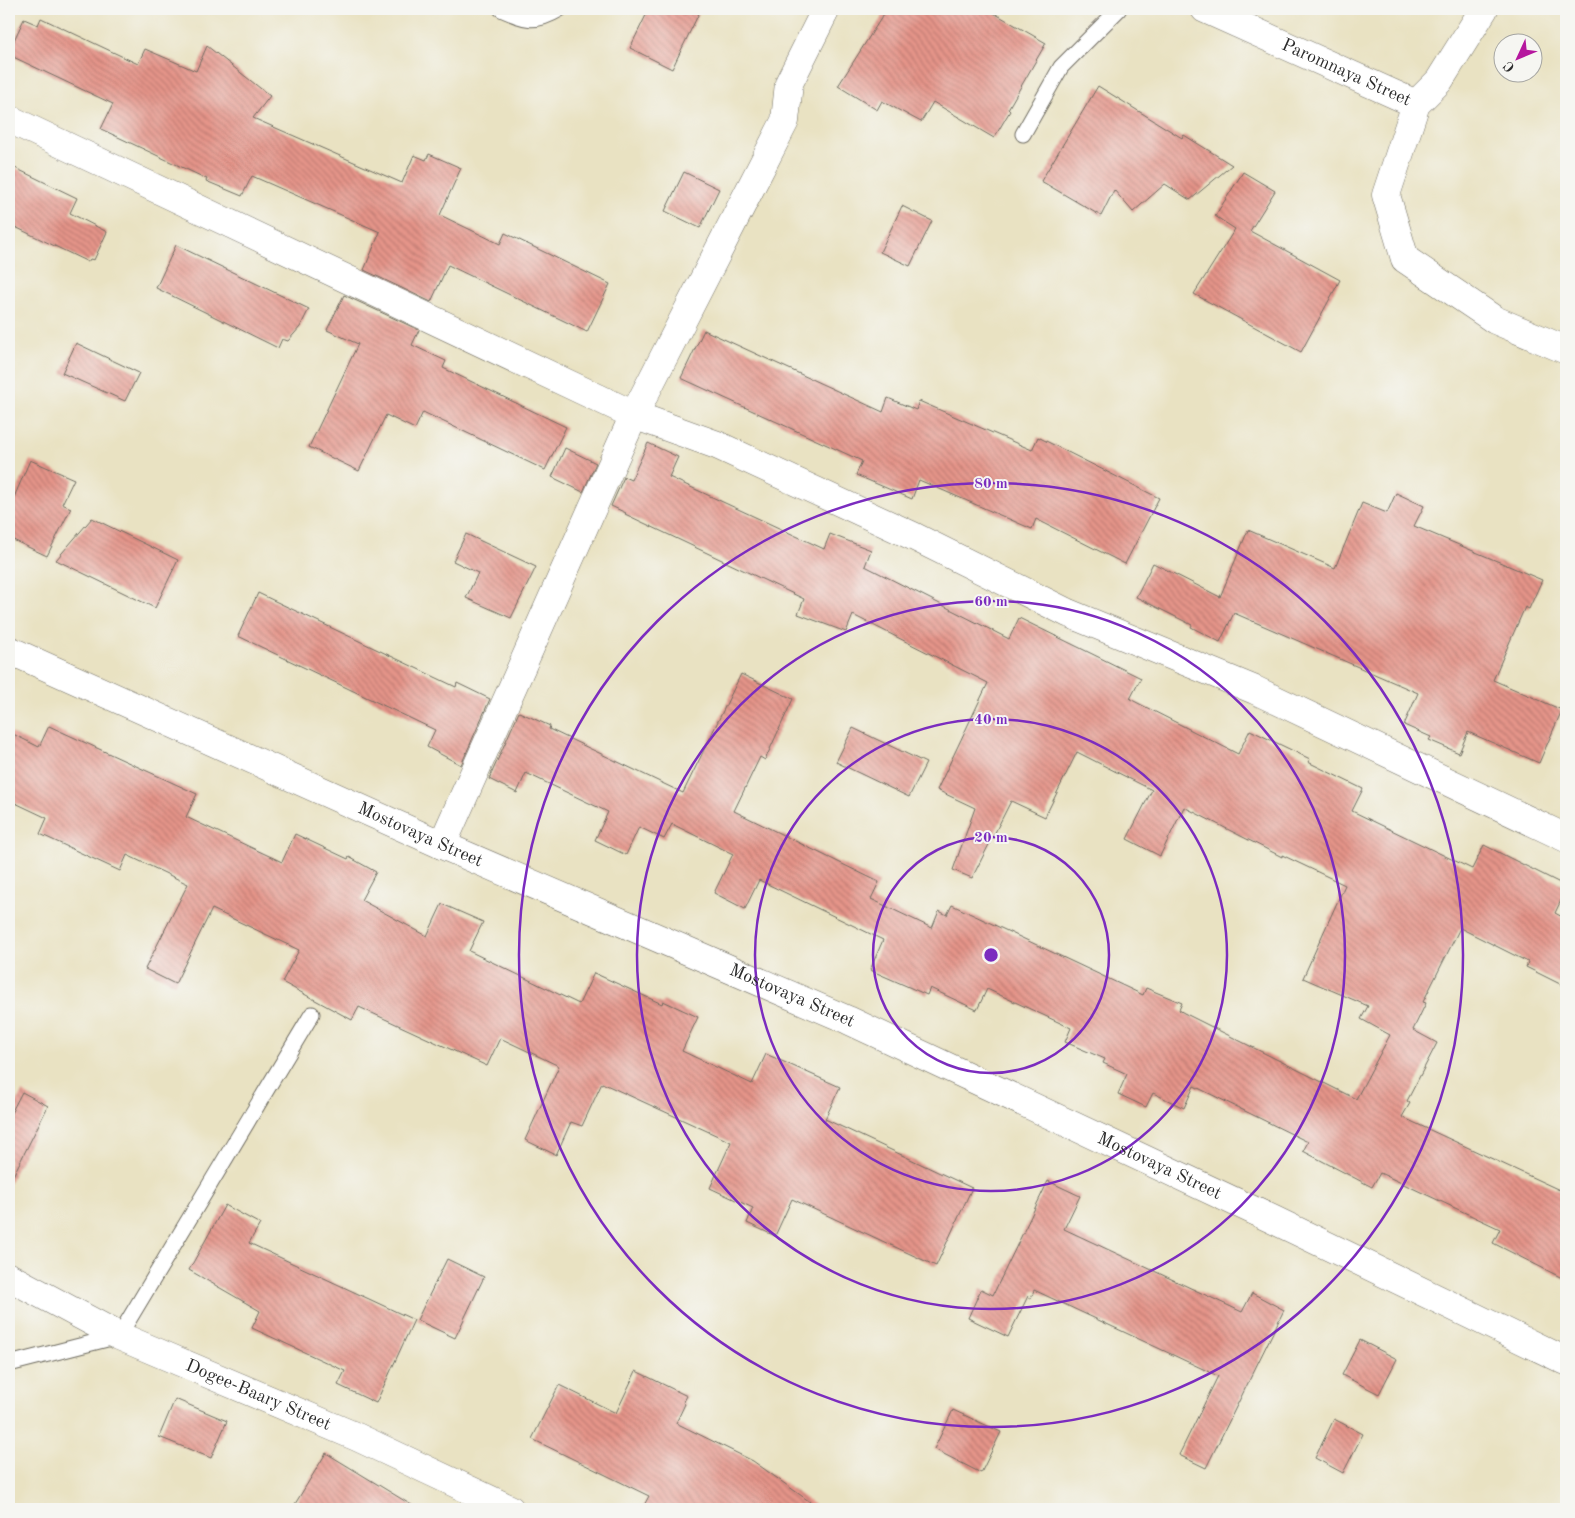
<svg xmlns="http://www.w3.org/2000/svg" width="1575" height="1518" font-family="'Old Standard TT',serif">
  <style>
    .building { fill: url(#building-back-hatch) }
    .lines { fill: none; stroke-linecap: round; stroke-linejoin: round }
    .service-casing { stroke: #6e6b60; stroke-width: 17 }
    .minor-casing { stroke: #6e6b60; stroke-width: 29 }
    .service { stroke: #fff; stroke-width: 15 }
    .minor { stroke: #fff; stroke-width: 28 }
    .ring { fill: none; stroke: #7b2cbf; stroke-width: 2.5 }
    .labels { text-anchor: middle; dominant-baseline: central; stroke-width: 4; stroke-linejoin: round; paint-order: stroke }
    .street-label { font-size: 18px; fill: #2b2b2b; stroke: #f6f6f2 }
    .centre { fill: #7b2cbf; stroke: #f6f6f2; stroke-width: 2.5 }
    .ring-label { font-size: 15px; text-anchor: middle; font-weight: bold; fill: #7b2cbf; stroke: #f6f6f2; stroke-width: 4; stroke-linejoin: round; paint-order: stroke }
  </style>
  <defs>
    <pattern id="building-back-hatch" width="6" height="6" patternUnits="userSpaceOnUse" patternTransform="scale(1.25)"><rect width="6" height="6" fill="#e59489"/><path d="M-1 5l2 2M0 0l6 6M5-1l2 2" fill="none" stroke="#ba7970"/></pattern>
  </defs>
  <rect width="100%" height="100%" fill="#f6f6f2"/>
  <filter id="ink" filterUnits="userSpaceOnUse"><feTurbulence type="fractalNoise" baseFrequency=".02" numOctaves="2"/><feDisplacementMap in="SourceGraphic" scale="10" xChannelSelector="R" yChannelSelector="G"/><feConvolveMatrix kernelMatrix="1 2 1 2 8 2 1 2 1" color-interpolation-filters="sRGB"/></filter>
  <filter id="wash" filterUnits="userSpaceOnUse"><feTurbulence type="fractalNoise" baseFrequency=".0096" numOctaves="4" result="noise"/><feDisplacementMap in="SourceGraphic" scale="20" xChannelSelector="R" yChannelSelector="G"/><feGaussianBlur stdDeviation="1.12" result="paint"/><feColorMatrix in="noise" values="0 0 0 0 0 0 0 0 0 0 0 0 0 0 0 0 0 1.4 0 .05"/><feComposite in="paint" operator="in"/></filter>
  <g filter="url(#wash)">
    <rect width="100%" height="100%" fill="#e9e2c2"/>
    <g id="blocks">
      <!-- building -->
      <path class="building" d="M649,9H701L672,69L630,48Z
        M887,9H987L1046,43L1008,109L1010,111L994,138L933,102L921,122L882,101L877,110L838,86Z
        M41,18L138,64L145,49L196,71L207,46L270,96L253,118L402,183L414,155L426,160L429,154L461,168L440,215L500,244L505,233L610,284L587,332L448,265L431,302L364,270L380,232L252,176L242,196L206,181L207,179L101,129L113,104L9,55V51L24,19L38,25Z
        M1098,86L1182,138L1184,135L1232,165L1190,200L1165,184L1133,212L1114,190L1101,216L1041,181Z
        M9,165L77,198L70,213L107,232L94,260L90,259L88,262L9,224Z
        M684,172L719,189L700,228L665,211Z
        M1243,172L1275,191L1250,231L1340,280L1301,352L1194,294L1235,229L1215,216Z
        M902,206L932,221L910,266L880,252Z
        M176,245L309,309L300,327L288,341L282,339L278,348L156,288Z
        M344,295L419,330L412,345L446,361L443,368L566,427L545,470L423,412L415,429L386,415L359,471L309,447L358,344L327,330Z
        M704,330L883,412L888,398L916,410L919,401L1032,450L1038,437L1159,498L1125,564L1036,519L1032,529L919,480L912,499L856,475L862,461L681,378Z
        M76,343L139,373L125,401L62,373Z
        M648,443L678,457L669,477L824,549L830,534L871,550L865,566L1009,639L1019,618L1141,678L1130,699L1238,754L1250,730L1310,759L1308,762L1363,789L1352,811L1472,869L1484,845L1566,886V890L1555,913L1566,919V987L1526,967L1528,962L1460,928L1423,1002L1426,1003L1413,1030L1437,1043L1407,1101L1410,1103L1402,1117L1566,1193V1280L1493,1243L1500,1229L1380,1173L1372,1187L1303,1151L1308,1142L1194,1086L1184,1108L1153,1093L1146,1107L1118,1094L1127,1074L1103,1063L1105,1059L1065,1042L1071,1028L987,989L977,1010L930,988L927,995L870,970L883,940L759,880L745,909L714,893L733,854L672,824L664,839L639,827L626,855L595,840L608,812L526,773L517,793L489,779L519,712L550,726L549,729L683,793L741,674L793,699L765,760L760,757L734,811L879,882L871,899L932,928L939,911L947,915L952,905L1143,995L1146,988L1182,1003L1179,1010L1184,1013L1356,1099L1390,1035L1361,1019L1368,1006L1303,978L1345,885L1282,855V857L1184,807L1160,856L1127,839L1152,790L1077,752L1045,817L1011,801L972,878L953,870L975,808L937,790L988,683L853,615L846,632L798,614L804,599L625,514L626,513L611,506L624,477L631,480Z
        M565,448L596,463L583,492L552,477Z
        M30,460L74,479L62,504L71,508L47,556L9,538V509Z
        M1396,493L1424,506L1414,526L1542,580L1529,609L1525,607L1493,680L1562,710L1539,763L1468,732L1459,753L1429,740L1431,737L1404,725L1418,693L1234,613L1220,642L1191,627L1192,625L1136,597L1153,563L1220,597L1248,530L1335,568L1362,503L1387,513Z
        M92,518L178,560L155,608L56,560Z
        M466,534L536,567L511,618L466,598L478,573L453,561Z
        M258,593L456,687L457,683L490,699L461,765L427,747L435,730L238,636Z
        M49,726L197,794L186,817L282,862L295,834L348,859L349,857L376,872L361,900L427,936L442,904L483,922L469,951L579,1004L594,973L662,1004L663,1001L698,1017L682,1051L752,1084L766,1054L840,1087L825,1119L972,1188L936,1266L792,1199L775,1236L747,1223L753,1208L710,1188L731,1142L602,1083L582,1126L571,1122L556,1155L525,1140L559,1066L500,1038L487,1066L359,1007L352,1020L282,982L299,950L212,909L175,984L145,969L188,884L127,855L120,871L40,834L47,818L9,800V732L39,747Z
        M853,728L926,763L909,797L836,762Z
        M22,1092L48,1106L9,1184V1117Z
        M1048,1181L1080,1196L1064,1229L1242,1312L1252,1293L1284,1310L1206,1468L1179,1455L1218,1376L1034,1290L1031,1298L1028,1296L1008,1337L968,1318L981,1289L993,1295Z
        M225,1205L260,1224L249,1243L414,1320L376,1403L338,1385L345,1371L252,1328L260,1311L189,1270Z
        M447,1259L484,1277L455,1338L417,1320Z
        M1360,1340L1397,1359L1379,1394L1342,1375Z
        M636,1371L687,1396L683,1403L685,1404L676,1423L753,1461L820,1509H642L649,1496L532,1439L559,1385L616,1413Z
        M175,1399L227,1421L211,1458L159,1437Z
        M953,1410L1001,1432L981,1473L934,1449Z
        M1334,1419L1363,1434L1343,1473L1315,1458Z
        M326,1453L418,1509H292Z"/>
    </g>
  </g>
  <g filter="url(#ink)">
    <use href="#blocks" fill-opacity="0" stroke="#6e6b60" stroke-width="1"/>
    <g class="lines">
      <defs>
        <path id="service" d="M501,9C526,20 535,24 560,9
          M1023,134L1061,67L1119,9
          M9,1364L119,1336L312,1014"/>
        <g id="minor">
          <path id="s1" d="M1205,9L1416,104"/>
          <path d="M1484,9L1439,81L1416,104L1386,195L1405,259L1495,320L1566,350"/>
          <path d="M9,119L634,415L717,445L915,537L1068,613L1255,690L1566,838"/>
          <path id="s2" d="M9,650L442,845L848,1020L1274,1220L1566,1361"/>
          <path d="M442,845L634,415L785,121L789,83L826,9"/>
          <path id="s3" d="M9,1277L119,1336L357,1437L510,1509"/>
        </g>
      </defs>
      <!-- service casing -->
      <use href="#service" class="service-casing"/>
      <!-- minor casing -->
      <use href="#minor" class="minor-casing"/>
      <!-- service -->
      <use href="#service" class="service"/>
      <!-- minor -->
      <use href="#minor" class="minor"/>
    </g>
  </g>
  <!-- distance rings -->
  <g class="ring">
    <circle cx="991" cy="955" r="118"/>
    <circle cx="991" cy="955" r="236"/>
    <circle cx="991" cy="955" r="354"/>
    <circle cx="991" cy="955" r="472"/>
  </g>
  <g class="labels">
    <!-- street labels -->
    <g class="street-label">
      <text stroke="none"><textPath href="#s1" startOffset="155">Paromnaya Street</textPath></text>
      <text stroke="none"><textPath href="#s2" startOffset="451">Mostovaya Street</textPath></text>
      <text stroke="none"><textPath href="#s2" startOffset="856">Mostovaya Street</textPath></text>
      <text stroke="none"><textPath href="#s2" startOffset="1261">Mostovaya Street</textPath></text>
      <text stroke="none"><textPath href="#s3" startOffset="276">Dogee-Baary Street</textPath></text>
    </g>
  </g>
  <circle cx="991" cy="955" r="8" class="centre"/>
  <g class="ring-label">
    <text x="991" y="488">80 m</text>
    <text x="991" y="606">60 m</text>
    <text x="991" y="724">40 m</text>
    <text x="991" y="842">20 m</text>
  </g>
  <!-- margin -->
  <rect width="1575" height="1518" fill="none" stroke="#f6f6f2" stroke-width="30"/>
  <!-- north arrow -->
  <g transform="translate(1518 58) rotate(226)"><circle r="24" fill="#f6f6f2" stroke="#a5a5a2"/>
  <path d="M0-4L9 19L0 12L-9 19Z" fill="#b5179e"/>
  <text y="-8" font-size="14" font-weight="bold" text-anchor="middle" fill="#2b2b2b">С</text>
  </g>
</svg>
